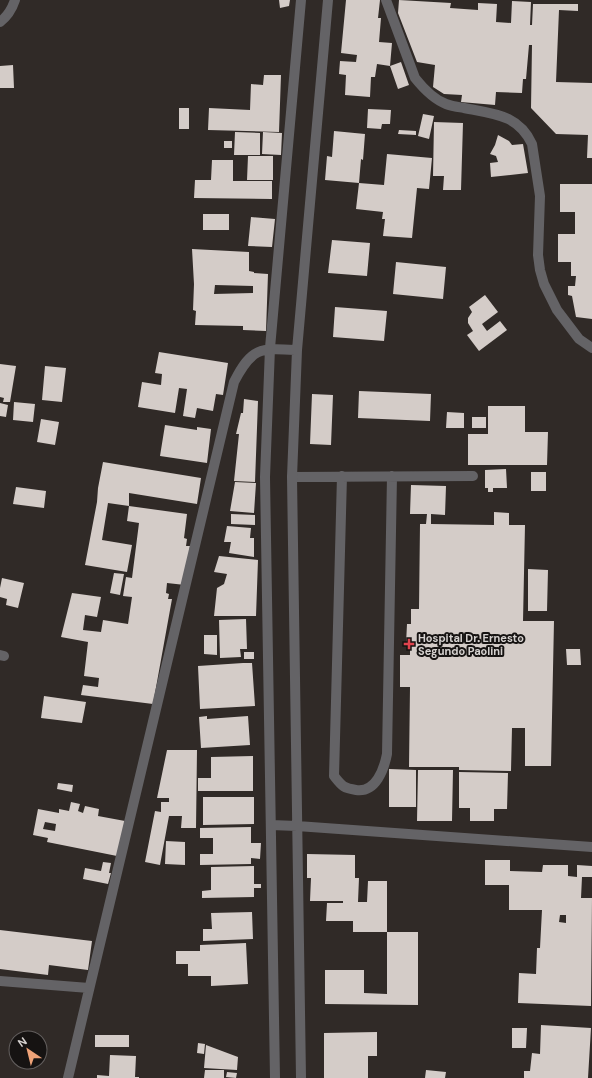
<svg xmlns="http://www.w3.org/2000/svg" width="592" height="1078" font-family="'DM Sans',sans-serif">
  <style>
    .building { fill: #d4ccc8; fill-rule: evenodd }
    .lines { fill: none; stroke-linecap: round; stroke-linejoin: round }
    .lane { stroke: #646366; stroke-width: 10 }
    .street { stroke: #646366; stroke-width: 10 }
    .health-dot { fill: #e0444e; stroke: #161312; stroke-width: 1.5 }
    .labels { text-anchor: middle; dominant-baseline: central; stroke-width: 4; stroke-linejoin: round; paint-order: stroke }
    .poi-label { font-size: 11px; font-weight: bold; fill: #d6d2d0; stroke: #161312; text-anchor: start }
  </style>
  <rect width="100%" height="100%" fill="#302a27"/>
  <!-- building -->
  <path class="building" d="M279,0H290L289,6L280,8Z
    M346,0H380L378,18H381L379,42L392,43L390,66L377,64L375,77H371L370,97L345,95L346,75L339,74L340,61L356,62L357,55L341,53Z
    M399,0L451,3L450,8L478,10V3L497,4L496,22L511,23L512,1L531,2L530,25H532L533,4H578V11L559,10L556,82L592,83V158H587L588,135L556,134L531,108L532,45H529L526,79H523L522,93L496,92L495,105L461,102L462,95L444,94L433,87L435,65L417,62L398,13Z
    M401,62L409,85L398,89L390,66Z
    M13,65L14,88H0V66Z
    M264,75H281L279,132L208,130L209,108L250,110L251,84L263,85Z
    M179,108H189V129H179Z
    M368,109L391,110L390,124H382L381,129L367,128Z
    M423,114L434,116L429,139L418,136Z
    M434,122L463,123L461,190H443L444,176H433Z
    M399,130L416,131V135L398,134Z
    M334,131L365,134L363,160L361,159L359,183L384,185L387,154L432,158L429,189L417,188L412,238L383,236L385,219H382L383,212L356,209L359,183L325,180L327,156L332,157Z
    M235,132L260,133V155H234Z
    M263,132L282,133L281,155L262,154Z
    M498,135L509,141L512,145L523,144L528,173L491,177L490,163L498,162L496,156L490,154L495,145Z
    M224,141H232V148H224Z
    M248,156H273V180H247Z
    M212,160H233V181H272V199L194,198L195,180H211Z
    M560,184H592V319L576,317L572,296L568,295V286H575L576,276H571V262H558V234H575V212H560Z
    M203,214H229V230H203Z
    M251,217L275,219L272,247L248,246Z
    M332,240L370,243L367,276L328,273Z
    M192,249L249,252V271L254,272V273L268,274L266,331L243,330V326L195,325L196,311L193,310L194,284ZM215,285L253,286V293L214,294Z
    M396,262L446,267L443,299L393,294Z
    M485,295L498,312L482,324L487,331L500,321L507,330L479,351L467,335L473,331L468,323V318L472,312L469,307Z
    M335,307L387,311L384,341L333,337Z
    M159,352L228,363L223,395L216,394L213,411L197,408L195,418L183,416L187,389L179,388L175,413L138,407L142,382L161,385L162,374L155,373Z
    M0,364L16,366L10,402H3L4,398L0,397Z
    M45,366L66,368L62,402L42,400Z
    M359,391L431,394L430,421L358,418Z
    M312,394L333,395L331,445L310,444Z
    M244,399L258,401L255,482L234,481L239,434H236L241,413H243Z
    M14,402L35,404L33,422L13,420Z
    M0,403L8,405L6,417L0,416Z
    M488,406H525V432H548L547,465H468V434H488Z
    M447,412L464,413V428H446Z
    M472,417H486V428H472Z
    M41,419L59,422L55,445L37,442Z
    M165,425L197,430V427L211,429L207,463L160,456Z
    M103,462L201,478L197,504L129,493V506L187,514L184,538L187,539L186,546H190L185,585L167,583L166,593L169,594L168,599H172L153,704L81,695L83,685L98,687L99,678L84,676L88,642L61,637L72,593L101,597L97,617L85,615L83,630L101,632L103,620L128,624L132,597L123,596L126,577L132,578L139,523L127,521L129,506L108,503L102,540L132,545L127,572L85,565L97,502L98,488Z
    M506,469L507,488H493V492H488V488H485V470Z
    M531,472H546V491H531Z
    M235,482L256,483L254,513L230,511Z
    M411,485L446,486L445,515L431,514V524L494,525V512L509,513V525H525L523,621H554L551,766H525V728H512L511,771L459,770V767H409L410,687H400V655H410V644H406L407,624H411V609H419L420,524H426L427,514H410Z
    M16,487L46,491L44,508L13,504Z
    M231,514L255,515V525L231,524Z
    M227,526L251,528L250,538H254V557L229,553L231,542H224Z
    M219,556L258,560L256,616H214L217,588L224,584L227,574L214,572Z
    M528,569L548,570L547,611H528Z
    M114,573L124,574L120,595L110,593Z
    M2,578L24,583L18,608L6,605L7,599L0,597V588Z
    M246,619L247,649H240L241,657L220,658L219,620Z
    M204,635H217V655L204,654Z
    M566,649H580L581,665H567Z
    M244,652H254V659H244Z
    M243,663H252L255,706L200,709L198,666Z
    M44,696L86,702L82,723L41,718Z
    M207,716V719L248,716L250,745L201,748L199,717Z
    M167,750H197L196,828H181L182,816H169L160,865L145,862L155,811L161,812V802H169V798H157Z
    M253,756V791H198V778H211V757Z
    M389,769L416,770V807H389Z
    M418,770H453L452,821H417Z
    M459,772L508,773L507,809H494V821H470V808H459Z
    M58,783L73,785L72,792L57,789Z
    M203,797H254V824L203,825Z
    M71,802L80,804L78,811L83,813L85,806L99,809L98,816L125,821L117,856L47,842L48,838L33,835L38,809L59,813V809L69,811ZM45,822L56,824L55,831L43,829Z
    M251,827V843H261L260,859L251,858V864L200,865V854H213V838H200V828Z
    M166,841L185,842V865L165,864Z
    M307,854L355,855V878H359L358,902H367L368,881H387V932H418V1005L325,1004V970H364V993L387,994V932H353V921H326L327,903H343V901H310L311,878H307Z
    M485,860H510V871L542,872L543,865H568V876L577,877V865L592,866V877H582L581,898H592L591,1006L518,1003L519,973L536,974L537,948H540L542,910H509V885H485ZM560,915H566V923L559,922Z
    M103,862L111,863L109,873H111L108,884L83,879L85,868L101,871Z
    M254,866V884H261V888H254V897L202,898V891L211,890V867Z
    M252,912L253,939L203,941V929H212L211,913Z
    M0,930L92,941L88,970L49,965L48,975L0,969Z
    M246,943L248,984L211,986V976H188V964H176V951H200V945Z
    M541,1025L591,1028L588,1078H524V1071H530L532,1053L540,1054Z
    M512,1028H527L526,1048H512Z
    M377,1032V1056H368V1078H324V1033Z
    M95,1035H129V1047H95Z
    M198,1043L205,1044L204,1054L197,1053Z
    M206,1045L238,1057L237,1070L204,1068Z
    M110,1055L136,1056L135,1077H139V1078H97V1075L109,1076Z
    M205,1070H224V1078H204Z
    M426,1070L446,1072L445,1078H425Z
    M227,1072L237,1073L236,1078L226,1077Z"/>
  <g class="lines">
    <!-- lane -->
    <path class="lane" d="M0,22C8,16 12,9 15,0
      M342,476L334,776C342,786 343,788 356,790C376,793 384,769 387,754L392,476
      M292,477L473,476"/>
    <!-- street -->
    <path class="street" d="M386,0L415,78C423,88 433,99 446,104C451,106 458,107 464,108C493,114 518,114 532,144L540,196L538,255L540,270L544,284L557,310L579,339L592,348
      M0,655L4,656
      M271,825L297,826L592,847
      M0,981L89,988
      M68,1078L234,382C252,347 260,348 297,350
      M275,1078L265,477L270,348L301,0
      M301,1078L292,477L297,350L328,0"/>
  </g>
  <!-- markers -->
  <path class="health-dot" d="M407 638h4v4h4v4h-4v4h-4v-4h-4v-4h4z"/>
  <g class="labels">
    <!-- poi labels -->
    <g class="poi-label">
      <text x="418" y="638">Hospital Dr. Ernesto<tspan x="418" dy="13">Segundo Paolini</tspan></text>
    </g>
  </g>
  <!-- north arrow -->
  <g transform="translate(28 1050) rotate(325)"><circle r="19" fill="#161312" stroke="#635f5e"/>
  <path d="M0-3L7 15L0 10L-7 15Z" fill="#efa378"/>
  <text y="-6" font-size="11" font-weight="bold" text-anchor="middle" fill="#d6d2d0">N</text>
  </g>
</svg>
